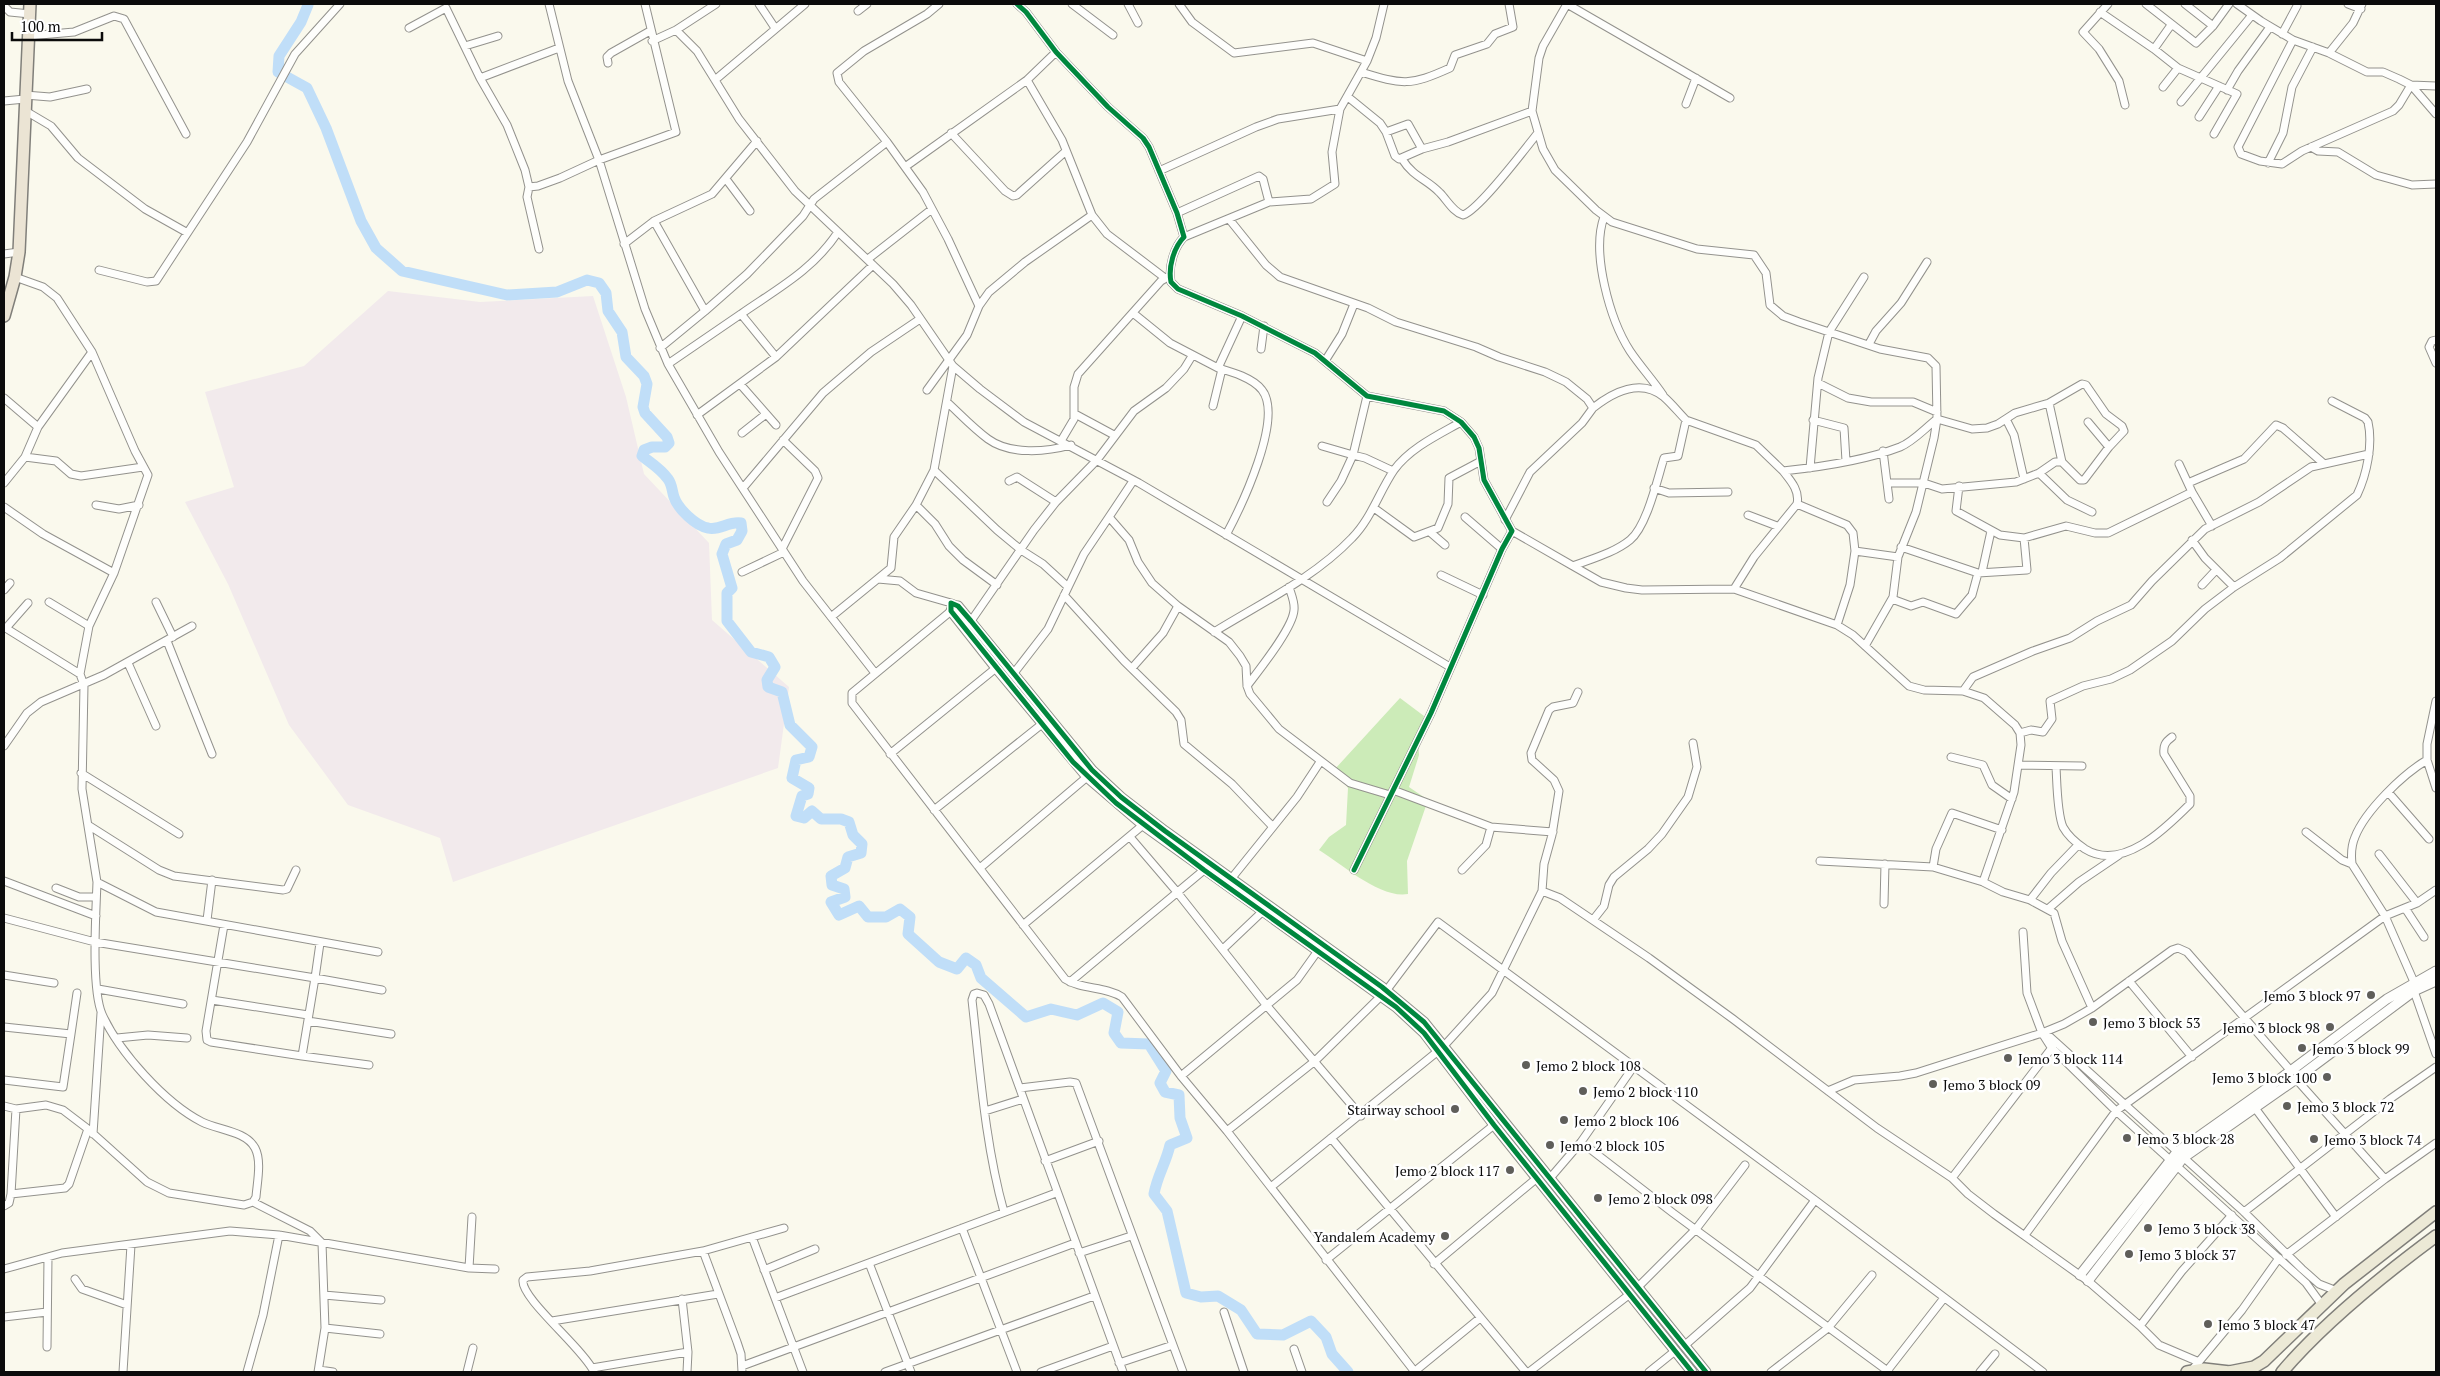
<svg xmlns="http://www.w3.org/2000/svg" width="2440" height="1376" font-family="'PT Serif',serif">
  <style>
    .industrial { fill: #f2eaec }
    .forest { fill: #ccebb8 }
    .lines { fill: none; stroke-linecap: round; stroke-linejoin: round }
    .river { stroke: #c0def8; stroke-width: 11 }
    .minor-casing { stroke: #93928d; stroke-width: 9 }
    .tertiary-casing { stroke: #93928d; stroke-width: 11 }
    .primary-casing { stroke: #807f7a; stroke-width: 14 }
    .trunk-casing { stroke: #807f7a; stroke-width: 14 }
    .minor { stroke: #fefefc; stroke-width: 7 }
    .tertiary { stroke: #fefefc; stroke-width: 9 }
    .primary { stroke: #ece9d6; stroke-width: 11 }
    .trunk { stroke: #ebe4d4; stroke-width: 11 }
    .cycleway-casing { stroke: #fff; stroke-width: 8 }
    .cycleway { stroke: #00873e; stroke-width: 5 }
    .poi-dot { fill: #5f5e5a; stroke: #fff; stroke-width: 2 }
    .labels { text-anchor: middle; dominant-baseline: central; stroke-width: 5; stroke-linejoin: round; paint-order: stroke }
    .poi-label { font-size: 14px; fill: #0b0b0b; stroke: #fff; text-anchor: start }
  </style>
  <rect width="100%" height="100%" fill="#faf9ed"/>
  <!-- industrial -->
  <path class="industrial" d="M388,291L480,302L593,296L626,397L644,474L709,543L712,620L789,687L778,768L453,882L440,838L348,805L289,725L228,584L185,502L234,487L205,392L304,366Z"/>
  <!-- forest -->
  <path class="forest" d="M1400,698L1424,716L1418,736L1419,755L1409,787L1428,800L1407,861L1408,894C1380,899 1342,864 1319,850L1329,837L1346,825L1348,788L1335,769Z"/>
  <g class="lines">
    <!-- river -->
    <path class="river" d="M308,5L301,22L279,56L278,72L307,88L326,128L361,221L376,248L402,271L507,295L557,292L587,280L599,283L606,293L608,311L622,332L626,357L644,376L647,384L643,407L645,413L667,437L669,443L665,447H652L644,450L642,456C651,463 661,469 668,479C672,484 672,491 674,497C678,509 696,526 708,528C720,531 728,521 741,523L742,531L737,540L726,544L722,554L732,588L727,593V621L751,652L769,657L775,667L767,680L768,687L782,692L790,725L812,747L809,757L796,760L792,778L809,788L808,794L802,796L796,816L804,818L812,811L821,819H841L849,822L853,835L862,844L861,853L848,857L845,868L831,876L832,885L844,889L845,897L831,902L839,915L859,906L868,917H886L900,909L910,917L908,934L939,962L957,969L966,958L976,965L981,978L1026,1017L1051,1009L1077,1015L1103,1003L1118,1012L1114,1033L1121,1043L1149,1044L1166,1071L1160,1083L1165,1092L1179,1095L1180,1118L1187,1138L1170,1145C1166,1163 1157,1176 1154,1194L1167,1211L1186,1293L1201,1297L1218,1296L1241,1310L1257,1334L1283,1335L1311,1321L1326,1337L1332,1354L1348,1372"/>
    <defs>
      <path id="minor" d="M549,4L568,81L599,160L645,309L668,364L719,452L803,581L875,673
        M759,4L775,28
        M1017,4L1026,12L1056,52L1108,107L1143,138L1149,147L1177,213L1184,237C1174,247 1168,267 1171,282L1178,289L1242,316L1315,353L1367,396L1444,411L1461,422L1474,437L1479,448L1484,480L1512,531L1502,549L1431,713L1354,870
        M1072,4L1113,35
        M1128,4L1138,23
        M1179,4L1192,22L1234,53L1313,43L1367,61
        M1567,4L1543,46L1539,58L1532,111L1543,149L1555,170L1596,210L1612,222L1697,249L1754,255L1766,273L1770,305L1783,316L1799,322L1880,349L1928,358L1936,366L1937,419L1934,438L1916,512L1898,557L1855,551L1853,533L1847,525L1797,504
        M1567,4L1730,98
        M2108,4L2083,32L2099,49L2119,81L2125,105
        M2146,4L2196,43L2213,26L2229,4
        M2185,4L2213,26
        M2237,4L2261,21L2293,40L2329,53L2367,72H2383L2399,79L2411,85L2436,114
        M2348,4L2361,9
        M4,6L10,12L30,14
        M858,11L867,4
        M2100,12L2154,49L2171,25
        M409,28L446,8L480,78L559,48
        M676,30L697,51L739,119L795,191L893,284L911,305L953,366L980,389L1024,422L1139,483L1450,667
        M2282,34L2297,6
        M29,36L74,32L114,16L124,19L186,134
        M2293,40L2238,147L2241,154L2260,161L2282,164L2302,151L2393,111L2399,105L2411,85
        M652,41L676,30L716,4
        M465,46L498,36
        M2154,49L2178,68L2237,94L2214,134
        M2329,53L2353,23L2362,4
        M608,63L607,57L611,53L650,31
        M1361,72C1403,85 1410,86 1450,68L1455,55L1487,44L1495,34L1513,27L1509,4
        M480,78L507,125L525,170L529,187L527,197L539,249
        M715,80L805,4
        M1027,80L1062,140L1092,215L1107,234L1165,278
        M2411,85L2436,86
        M2163,87L2178,68
        M2227,90L2238,71L2270,27
        M25,95L50,97L87,89
        M1348,97L1380,123L1386,132L1395,156L1399,159L1422,149L1448,142L1532,111
        M4,101L25,99
        M2181,102L2252,15
        M1686,104L1696,78
        M24,110L51,126L78,158L145,209L186,232
        M2199,117L2219,86
        M1386,132L1408,124L1422,149
        M951,133L1005,191L1013,196L1017,195L1066,151
        M887,142L923,192L948,239L979,306
        M2311,147L2318,151L2338,152L2376,175L2412,185L2436,184
        M1402,159C1414,178 1427,179 1440,193C1447,200 1453,212 1463,215C1479,210 1524,150 1537,134
        M2268,163L2283,133L2292,87L2313,47
        M905,167L1027,80L1056,52
        M1159,171L1256,127L1278,119L1340,109
        M726,179L750,211
        M529,187L538,186L560,178L599,160L676,132L645,4
        M1177,213L1259,176L1263,179L1269,202
        M1604,217C1591,253 1610,320 1630,351C1640,366 1653,380 1663,395
        M1229,219L1266,265L1280,277L1368,308L1396,322L1476,347L1499,357L1545,372L1566,382L1587,399L1593,408L1582,423L1530,472L1505,520
        M654,221L705,311L660,348
        M1184,237L1269,202L1311,199L1335,184L1332,152L1340,109L1367,61L1376,38L1384,4
        M624,244L654,221L712,194L757,141
        M4,254L19,252
        M868,259L932,209
        M99,270L147,282L156,281L247,142L295,54L340,4
        M15,277L43,287L57,298L92,352L135,451L148,475L114,573L89,626L80,674L84,685L82,789L97,882L156,912L378,952
        M705,311L747,274L803,216L814,199L887,142L839,82L837,73L864,51L927,14L939,4
        M1133,313L1170,343L1218,368L1242,316
        M741,314C777,289 813,270 838,232
        M2436,340L2432,341L2429,347L2436,363
        M1869,344L1876,331L1901,303L1927,262
        M1261,349L1264,326
        M1325,361L1342,334L1354,304
        M668,364L741,314L776,357
        M953,366L934,470L997,530L1021,550L1043,564L1067,586
        M1218,368C1232,372 1253,378 1262,390C1284,418 1241,507 1226,535
        M1818,383L1848,398L1871,402H1913L1937,412
        M740,384L776,425
        M927,390L967,335L979,306L989,292L1025,262L1092,215
        M1367,396L1353,455L1365,458L1393,471
        M4,398L38,427
        M947,402C960,414 973,428 988,439C1010,455 1046,452 1071,445
        M1213,406L1222,369
        M1075,414L1114,435
        M697,415L776,357L873,265
        M1937,419L1972,429L1987,428L1998,424L2015,413L2049,403L2082,384L2086,385L2106,414L2122,426L2124,431L2109,447L2084,480H2080L2062,462L2049,403
        M2006,419L2014,435L2024,479
        M1686,420L1756,445L1783,471C1821,467 1864,461 1900,447C1914,441 1925,428 1937,419
        M1813,420L1844,428L1846,461
        M2088,422L2109,447
        M742,433L766,414
        M1061,441L1074,419V387L1078,374L1161,281L1168,277
        M1322,446L1353,455L1341,481L1327,502
        M1883,451L1889,499
        M25,457L56,461L71,474L81,476L143,467
        M2179,464L2192,492L2212,526
        M1810,468L1818,378L1829,332L1864,277
        M934,470L916,505L935,524L949,546L963,560L997,585
        M2039,473L2067,500L2092,512
        M1009,481L1017,477L1056,502
        M1133,481L1109,517L1129,540L1138,562L1152,583L1178,606L1229,642L1240,656L1246,666L1247,686L1250,694L1279,729L1350,783L1390,795
        M4,483L25,457L38,427L92,352
        M1888,483H1924L1942,489L2016,482L2039,473L2055,462H2062
        M2188,483L2244,459L2276,425L2283,428L2323,463
        M743,488L823,393L871,352L920,319
        M1654,488L1669,493L1728,492
        M96,505L119,509L139,505
        M4,507L43,534L114,573
        M1374,508L1414,537L1438,528L1448,504L1449,478L1481,461
        M1748,515L1777,526
        M1465,517L1502,549
        M1512,531L1573,566C1591,559 1614,553 1630,540C1647,526 1657,480 1664,458L1678,456L1686,420C1679,413 1672,404 1664,397C1641,378 1613,392 1593,408
        M1430,532L1445,545
        M2024,538L2066,526L2095,533H2108L2192,492
        M2192,540L2205,558L2234,587
        M1901,547L1978,573L2027,570L2024,538L2000,535L1956,511L1959,486
        M782,549L818,478L815,471L783,440
        M1573,566L1601,582L1626,588L1642,590L1734,589L1837,625L1853,635L1909,686L1924,690L1963,691L1984,698L2015,725L2020,733L2021,745L2014,792L1983,882
        M742,572L784,552
        M1982,572L1991,531
        M1441,575L1483,595
        M878,579L900,581L916,593L951,603
        M2202,585L2216,570
        M1734,589L1754,557L1797,504C1800,491 1791,481 1783,471
        M4,590L10,583
        M1064,595L1124,661L1176,712L1181,720L1184,744L1232,784L1273,827
        M1892,599L1911,606L1923,602L1956,614L1972,595L1978,573
        M49,602L89,626
        M156,602L173,637
        M958,606L951,603V611L852,693V703L1065,979C1082,990 1105,986 1122,997L1181,1076L1227,1131L1415,1372
        M831,617L891,568L894,537L916,505
        M971,621L1034,530L1056,502L1097,460L1134,411L1166,388L1184,369L1192,356
        M1837,625L1850,585L1855,551
        M4,627L80,674
        M6,628L28,603
        M1214,632C1261,603 1314,578 1352,538C1371,519 1379,492 1394,470C1410,448 1438,435 1461,422
        M167,641L212,754
        M1865,646L1893,597L1898,557
        M128,663L156,726
        M1132,668L1163,633L1178,606
        M1014,673L1048,629L1084,554L1109,517
        M1247,686C1259,670 1293,628 1294,610C1295,602 1291,594 1289,587
        M1963,691L1973,677L2033,651L2070,638L2097,621L2131,605L2152,581L2205,529L2259,502L2311,467L2369,454
        M2436,701L2427,744V760L2436,788
        M2020,733L2031,730L2043,732L2052,719L2050,701L2083,686L2111,679L2130,670L2172,641L2205,609L2234,587L2280,558L2357,495C2367,474 2373,444 2368,422L2365,418L2332,401
        M4,746L27,713L41,702L104,675L192,626
        M890,754L996,668
        M1951,757L1983,765L1992,785L2012,799
        M2019,765L2082,766
        M2056,767C2057,783 2057,813 2063,827C2068,836 2076,843 2085,849C2122,872 2165,829 2190,804V796L2164,754C2163,746 2165,742 2172,737
        M81,773L179,834
        M1393,790L1491,827L1553,832
        M2388,792L2429,839
        M934,810L1042,724
        M88,825L159,870L174,876L283,890L287,889L296,870
        M2306,832L2342,860L2352,864
        M1130,837L1177,892L1267,1006L1361,1116
        M2379,854L2417,903
        M1820,861L1933,867L1983,882L2003,892L2030,900L2054,913L2062,941L2092,1008
        M1933,867L1936,849L1952,813L2002,830
        M980,868L1087,777
        M1462,870L1486,845L1491,827
        M1231,879L1297,797L1320,762
        M4,881L96,916
        M56,888L79,897H96
        M1542,891L1560,898L1649,958L1733,1019L1877,1128L1952,1178L1968,1194L1994,1214L2088,1281L2140,1326L2182,1271L2232,1215
        M2030,900L2051,873L2078,845
        M1884,904L1885,864
        M2405,908L2424,937
        M2048,909L2079,882L2119,855
        M4,918L95,942L315,978L302,1056L369,1065
        M207,920L212,880
        M1593,920L1604,906L1609,885L1614,877L1648,849L1662,834L1688,797L1697,767L1693,743
        M224,925L206,1031L207,1040L211,1042L302,1056
        M1023,925L1143,825
        M2023,932L2027,993L2042,1033L2051,1047L2116,1111L2306,1283L2322,1305
        M320,943L315,978L382,990
        M1223,949L1263,911
        M4,975L54,983
        M2129,981L2192,1057
        M1070,982L1204,870
        M2414,982L2385,916L2352,864C2351,855 2351,846 2355,837C2365,811 2403,774 2427,760
        M98,989L183,1004
        M1386,991L1438,922L1815,1200L2043,1372
        M2414,991L2436,1054
        M212,1000L308,1015
        M308,1021L391,1034
        M4,1027L71,1034L77,993
        M2048,1035L2244,1212L2302,1269L2319,1284L2337,1291
        M117,1038L148,1035L187,1038
        M1181,1076L1297,980L1317,952
        M2296,1079L2385,1179
        M4,1080L63,1087L71,1034
        M1020,1088L1070,1082L1076,1083L1183,1372
        M1828,1091L1854,1080L1900,1076L1916,1073L2042,1033L2064,1024L2092,1008L2172,950L2178,948L2187,952L2291,1071
        M4,1106L16,1109L46,1105L63,1110L88,1129L147,1182L169,1193L244,1205L253,1202L256,1197C257,1183 262,1161 255,1148C246,1131 218,1130 202,1122C165,1103 119,1052 102,1014C91,988 96,912 97,882
        M2255,1108L2336,1217
        M985,1111L1023,1099
        M1227,1131L1315,1061L1381,996
        M93,1134L101,1013
        M1331,1138L1526,1372
        M1581,1142L1673,1213L1889,1372
        M1045,1161L1099,1141
        M1551,1177L1581,1142L1634,1066
        M1952,1178L2054,1045
        M1271,1187L1443,1047L1492,993L1542,891L1544,864L1552,835L1559,791L1554,780L1532,760L1531,753L1549,710L1553,707L1573,703L1578,692
        M11,1194L65,1188L69,1184L88,1129
        M253,1202L310,1231L322,1243L325,1328L318,1372
        M4,1206L9,1203L11,1194L16,1109
        M1004,1212C985,1144 980,1070 972,1000L974,994L977,993L984,995L989,1004L1123,1372
        M2244,1212L2390,1099L2436,1067
        M962,1228L1017,1372
        M2025,1235L2116,1111L2385,916L2417,903L2436,890
        M752,1237L803,1372
        M703,1251L737,1342L741,1354L742,1372
        M1079,1253L1131,1236
        M2286,1255L2385,1179L2436,1143
        M1326,1260L1494,1125
        M869,1263L911,1372
        M1434,1264L1537,1178
        M469,1268L472,1217
        M4,1269L62,1253L230,1231L279,1235L469,1268L495,1269
        M764,1270L815,1249
        M75,1279L82,1289L127,1305
        M1638,1287L1696,1229L1745,1165
        M324,1295L381,1300
        M775,1298L1056,1193
        M682,1299L688,1352L687,1372
        M1224,1312L1244,1372
        M4,1317L47,1312
        M552,1321L718,1294
        M2140,1326L2159,1345L2199,1362
        M325,1328L380,1334
        M1684,1346L1750,1288L1815,1200
        M47,1347L48,1257
        M1294,1349L1302,1372
        M1119,1363L1173,1345
        M742,1366L1075,1243
        M592,1368L688,1352
        M319,1370L333,1372
        M2192,1370L2242,1310L2279,1258
        M1887,1371L1944,1298
        M123,1372L131,1245
        M247,1372L263,1315L279,1235
        M467,1372L473,1348
        M594,1372C584,1349 520,1298 523,1280L527,1277L590,1271L703,1251L784,1228
        M885,1372L1094,1296
        M1041,1372L1113,1346
        M1414,1372L1480,1318
        M1529,1372L1630,1294
        M1649,1372L1675,1351
        M1771,1372L1828,1328L1872,1275
        M1980,1372L1995,1354"/>
      <path id="tertiary" d="M958,606L1092,770L1121,797L1165,831L1382,987L1424,1022L1706,1372
        M951,611L996,668L1087,777L1143,825L1396,1007L1424,1033L1494,1125L1692,1372
        M2080,1275L2177,1152L2273,1084L2387,999L2436,971
        M2088,1281L2183,1158L2296,1079L2414,991L2436,981"/>
      <path id="primary" d="M2187,1372L2204,1369L2230,1372
        M2229,1372L2254,1367L2264,1361L2344,1284L2436,1212
        M2282,1372C2322,1325 2386,1273 2436,1236"/>
      <path id="trunk" d="M4,316L15,277L19,252L30,4"/>
    </defs>
    <!-- minor casing -->
    <use href="#minor" class="minor-casing"/>
    <!-- tertiary casing -->
    <use href="#tertiary" class="tertiary-casing"/>
    <!-- primary casing -->
    <use href="#primary" class="primary-casing"/>
    <!-- trunk casing -->
    <use href="#trunk" class="trunk-casing"/>
    <!-- minor -->
    <use href="#minor" class="minor"/>
    <!-- tertiary -->
    <use href="#tertiary" class="tertiary"/>
    <!-- primary -->
    <use href="#primary" class="primary"/>
    <!-- trunk -->
    <use href="#trunk" class="trunk"/>
    <defs>
      <path id="cycleway" d="M1017,4L1026,12L1056,52L1108,107L1143,138L1149,147L1177,213L1184,237C1174,247 1168,267 1171,282L1178,289L1242,316L1315,353L1367,396L1444,411L1461,422L1474,437L1479,448L1484,480L1512,531L1502,549L1431,713L1354,870
        M1692,1372L1494,1125L1424,1033L1396,1007L1204,870L1116,803L1073,762L951,611V603L958,606L971,621L1092,770L1121,797L1165,831L1382,987L1424,1022L1706,1372"/>
    </defs>
    <!-- cycleway casing -->
    <use href="#cycleway" class="cycleway-casing"/>
    <!-- cycleway -->
    <use href="#cycleway" class="cycleway"/>
  </g>
  <!-- markers -->
  <g class="poi-dot">
    <circle cx="2371" cy="995" r="5"/>
    <circle cx="2093" cy="1022" r="5"/>
    <circle cx="2330" cy="1027" r="5"/>
    <circle cx="2302" cy="1048" r="5"/>
    <circle cx="2008" cy="1058" r="5"/>
    <circle cx="1526" cy="1065" r="5"/>
    <circle cx="2327" cy="1077" r="5"/>
    <circle cx="1933" cy="1084" r="5"/>
    <circle cx="1583" cy="1091" r="5"/>
    <circle cx="2287" cy="1106" r="5"/>
    <circle cx="1455" cy="1109" r="5"/>
    <circle cx="1564" cy="1120" r="5"/>
    <circle cx="2127" cy="1138" r="5"/>
    <circle cx="2314" cy="1139" r="5"/>
    <circle cx="1550" cy="1145" r="5"/>
    <circle cx="1510" cy="1170" r="5"/>
    <circle cx="1598" cy="1198" r="5"/>
    <circle cx="2148" cy="1228" r="5"/>
    <circle cx="1445" cy="1236" r="5"/>
    <circle cx="2129" cy="1254" r="5"/>
    <circle cx="2208" cy="1324" r="5"/>
  </g>
  <g class="labels">
    <!-- poi labels -->
    <g class="poi-label">
      <text x="2361" y="995" text-anchor="end">Jemo 3 block 97</text>
      <text x="2103" y="1022">Jemo 3 block 53</text>
      <text x="2320" y="1027" text-anchor="end">Jemo 3 block 98</text>
      <text x="2312" y="1048">Jemo 3 block 99</text>
      <text x="2018" y="1058">Jemo 3 block 114</text>
      <text x="1536" y="1065">Jemo 2 block 108</text>
      <text x="2317" y="1077" text-anchor="end">Jemo 3 block 100</text>
      <text x="1943" y="1084">Jemo 3 block 09</text>
      <text x="1593" y="1091">Jemo 2 block 110</text>
      <text x="2297" y="1106">Jemo 3 block 72</text>
      <text x="1445" y="1109" text-anchor="end">Stairway school</text>
      <text x="1574" y="1120">Jemo 2 block 106</text>
      <text x="2137" y="1138">Jemo 3 block 28</text>
      <text x="2324" y="1139">Jemo 3 block 74</text>
      <text x="1560" y="1145">Jemo 2 block 105</text>
      <text x="1500" y="1170" text-anchor="end">Jemo 2 block 117</text>
      <text x="1608" y="1198">Jemo 2 block 098</text>
      <text x="2158" y="1228">Jemo 3 block 38</text>
      <text x="1435" y="1236" text-anchor="end">Yandalem Academy</text>
      <text x="2139" y="1254">Jemo 3 block 37</text>
      <text x="2218" y="1324">Jemo 3 block 47</text>
    </g>
  </g>
  <!-- border -->
  <rect width="2440" height="1376" fill="none" stroke="#0b0b0b" stroke-width="10"/>
  <!-- scale -->
  <path d="M12 32v8h90v-8" fill="none" stroke="#0b0b0b" stroke-width="2.5"/>
  <text x="20" y="32" font-size="15" fill="#0b0b0b" stroke="#ffffff" stroke-width="4" paint-order="stroke">100 m</text>
</svg>
